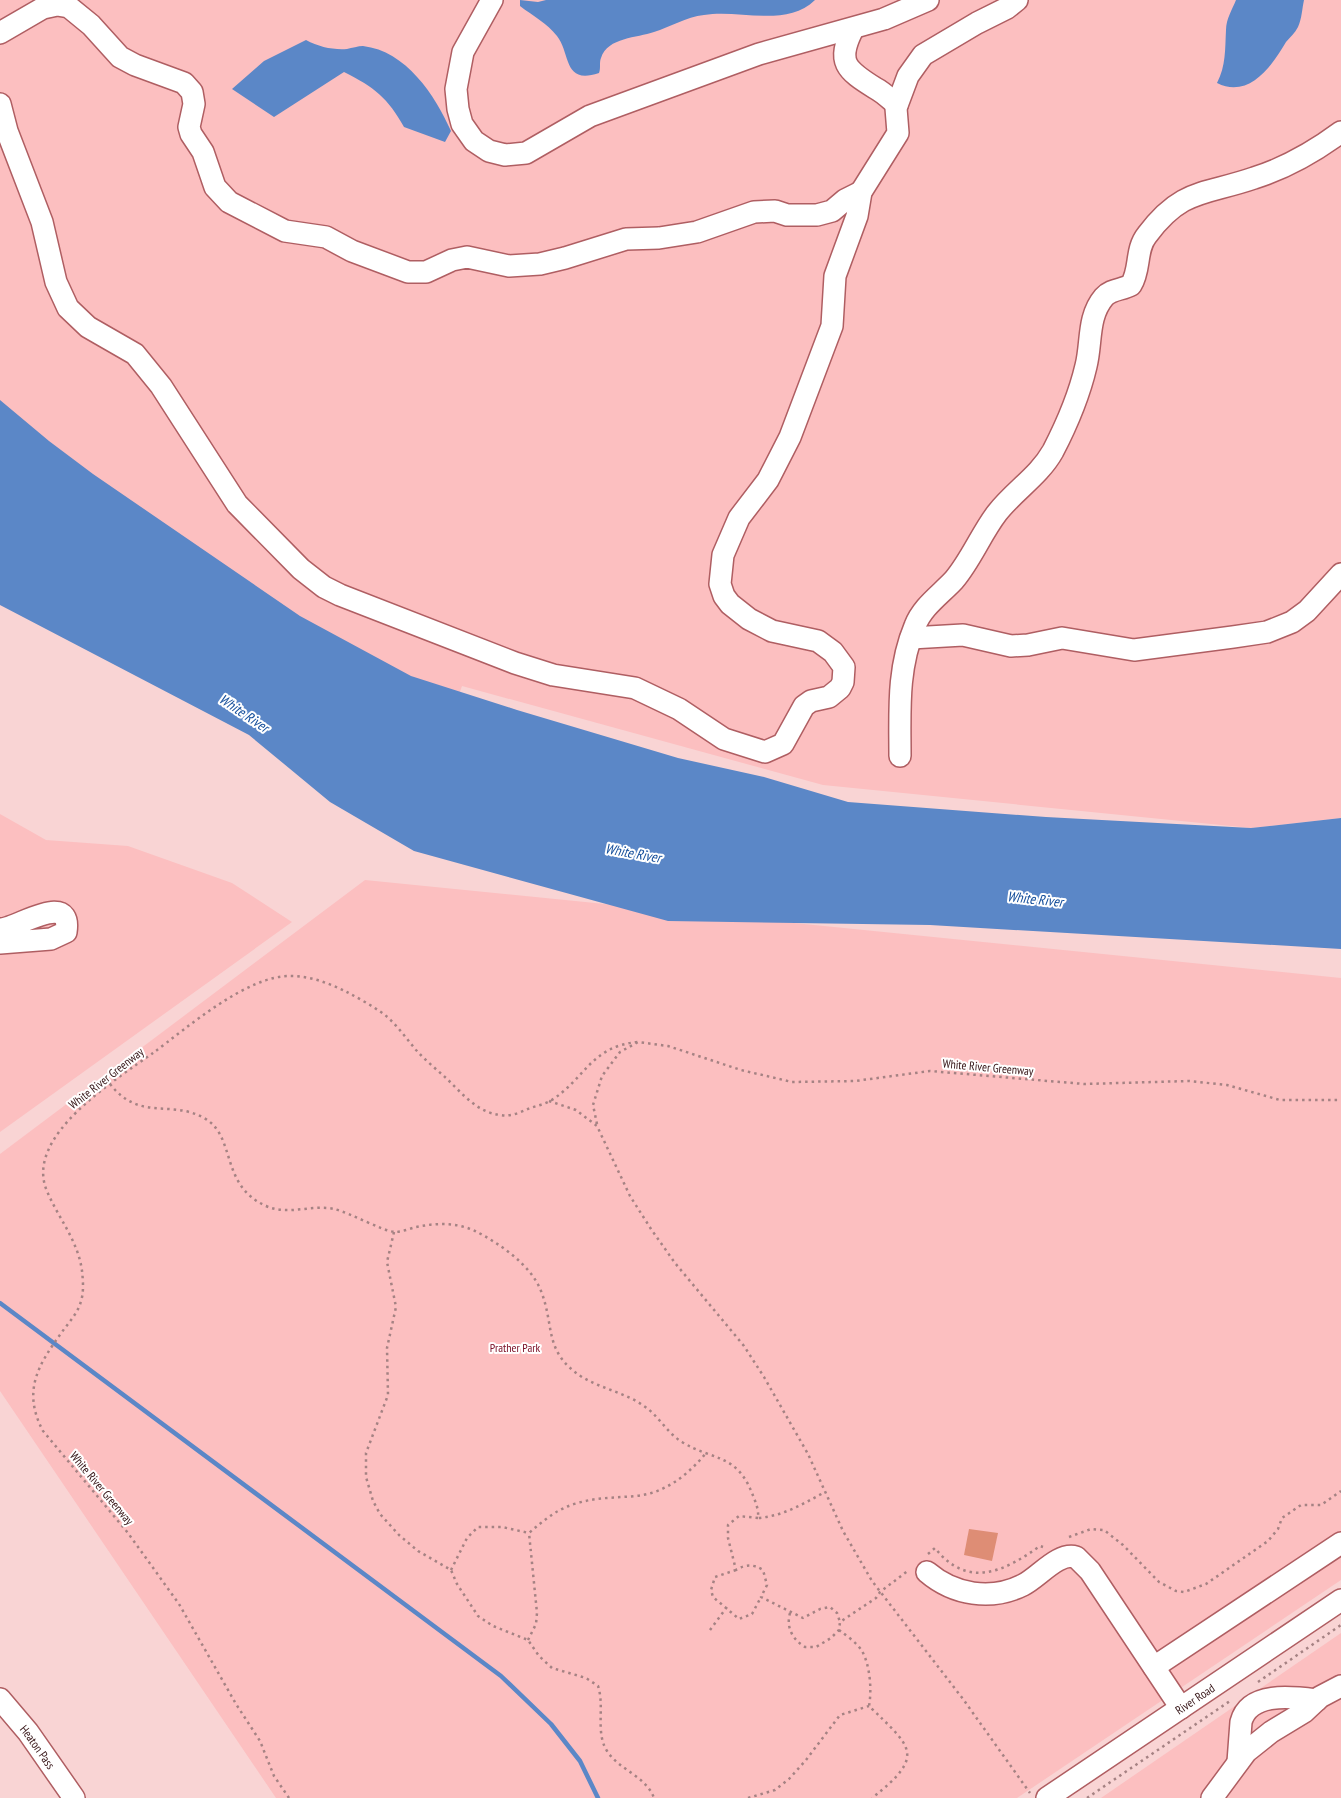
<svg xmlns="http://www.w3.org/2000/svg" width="1341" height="1798" font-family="'PT Sans Narrow',sans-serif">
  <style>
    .green { fill: #fcbfc0 }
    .water { fill: #5b87c7 }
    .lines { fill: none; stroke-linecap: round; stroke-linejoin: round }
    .stream { stroke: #5b87c7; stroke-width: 4.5 }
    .building { fill: #de8d75 }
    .minor-casing { stroke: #af5e62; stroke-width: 24 }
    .path { stroke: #a58283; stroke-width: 2.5; stroke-dasharray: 2.5 4; stroke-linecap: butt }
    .minor { stroke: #fff; stroke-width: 21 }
    .labels { text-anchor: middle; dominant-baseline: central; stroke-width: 4; stroke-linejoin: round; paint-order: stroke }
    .street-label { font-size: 12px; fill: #341315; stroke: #fff }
    .park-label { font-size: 12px; fill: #790d24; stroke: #fff }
    .water-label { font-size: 14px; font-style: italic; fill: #144e9b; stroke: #fff }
  </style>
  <rect width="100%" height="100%" fill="#f9d4d4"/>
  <!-- green -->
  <path class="green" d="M0,0H1341V818L1251,828L823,785L462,686L450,720L0,481Z
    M0,814L46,840L128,846L232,883L292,922L0,1132Z
    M365,880L1341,978V1580L1017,1798H276L0,1391V1154Z
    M1341,1633V1798H1101Z"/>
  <!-- water -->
  <path class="water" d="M520,0L538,2L546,0H815C786,28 740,9 704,15C686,17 670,27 654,32C637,38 608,37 601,58C599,63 601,67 599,73C563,85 571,54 557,36C547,23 533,16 520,6Z
    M1236,0H1304C1302,9 1302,18 1298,27C1295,33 1290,37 1286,42C1272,66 1249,99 1217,83C1226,66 1225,49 1226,30C1226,19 1232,10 1236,0Z
    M306,40C319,47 333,50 347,49C352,48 358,46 363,46C406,51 435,95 451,131L445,142L404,127C388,98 374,87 344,72L274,117L232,89L264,61Z
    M0,400L49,441L93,474L300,616L411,676L517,710L678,758L764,777L848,802L1046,817L1251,828L1341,818V949L930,925L668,921L414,851L330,802L249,735L0,605Z"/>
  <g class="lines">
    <!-- stream -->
    <path class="stream" d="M0,1303L501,1676L551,1724L580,1761L598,1798"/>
  </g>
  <!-- building -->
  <path class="building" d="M969,1529L998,1533L992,1561L964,1555Z"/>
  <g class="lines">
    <defs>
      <g id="minor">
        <path d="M492,0L463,52L456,89L458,109L462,124L474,141L489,151L505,155L526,153L590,116L759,54L884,19L928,0"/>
        <path d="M853,29C836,62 846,70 875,88C883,92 890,99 897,105"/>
        <path d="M0,33L43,8L57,5L69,7L91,25L120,57L135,65L184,83L192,92L194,104L189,127L191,134L203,152L215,187L229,202L285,231L326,237L352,251L408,272H426L452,260L467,257L509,266L540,264L565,258L626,239L659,238L697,232L754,212L775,211L787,215H817L832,211L845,200L861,192"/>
        <path d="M0,104L7,131L42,222L56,282L68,308L88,327L135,354L161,386L237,504L301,569L324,587L340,595L515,663L553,675L635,688L679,709L724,739L765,752L783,744L804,706L811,701L829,697L840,688L843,682L844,667L833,652L818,641L772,631L749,619L730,604L724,596L720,584L723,555L739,518L768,480L790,437L832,326L835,276L857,216L861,192L898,133L896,108L908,76L923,55L977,23L1007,8L1017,0"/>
        <path d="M911,638L963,635L1011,646L1028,645L1062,638L1134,650L1233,637L1267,632L1292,622L1307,611L1341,574"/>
        <path d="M900,756C900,711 897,669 915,626C922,607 940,595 954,580C971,560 981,534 997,513C1014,491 1039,476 1053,451C1067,424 1079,396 1086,366C1092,343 1087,317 1104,297C1111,289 1122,290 1131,285C1141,269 1135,250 1147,235C1182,188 1205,195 1254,178C1286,168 1314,152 1341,132"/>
        <path d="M0,929C15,930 73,889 66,932L51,939L0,943"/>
        <path d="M927,1572C954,1595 991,1601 1023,1585C1039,1577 1058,1552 1076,1557L1090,1571L1181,1708"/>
        <path d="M1154,1667L1341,1543"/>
        <path id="s1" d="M0,1699L28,1732L74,1798"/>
        <path d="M1238,1762L1241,1722C1249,1691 1293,1697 1317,1700"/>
        <path id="s2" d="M1047,1798L1341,1600"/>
        <path d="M1212,1798L1246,1752L1271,1732L1304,1712L1320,1697L1341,1686"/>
      </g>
    </defs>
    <!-- minor casing -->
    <use href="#minor" class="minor-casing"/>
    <!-- path -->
    <path class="path" d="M110,1084C140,1122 170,1099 204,1118C237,1136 219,1185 266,1206C288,1216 312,1204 334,1209C351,1213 382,1231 395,1232C401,1232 409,1229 416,1227C436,1223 456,1222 475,1231C499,1243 531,1265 541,1291C555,1326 543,1352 582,1377C602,1389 626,1393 644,1406C659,1416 667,1433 682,1442C713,1461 736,1453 752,1493C755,1501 759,1509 758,1518C783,1516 803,1504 825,1492
      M549,1101L576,1110L597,1126L630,1196L651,1229L675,1263L744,1346L764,1377L808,1454L843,1531L872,1581L963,1699L1030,1793
      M597,1124L593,1105L602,1076L620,1052L638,1042L668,1046L741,1070L792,1082L855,1081L930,1071L1084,1084L1189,1081L1227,1085L1280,1100H1341
      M394,1232L387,1262L396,1307L387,1348L388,1395L366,1453V1477L373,1501L380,1514L399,1535L418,1551L451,1570L457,1584L478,1616L493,1626L528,1640L539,1656L552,1668L586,1678L598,1686C605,1707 595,1732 607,1751C619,1770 646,1776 654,1798
      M758,1518L739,1516L728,1525V1538L736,1570C746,1564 753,1564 763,1570L767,1585L761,1597L803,1618L820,1609L830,1607L837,1613L840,1622
      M1069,1537L1091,1529L1104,1530L1123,1545L1159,1582L1176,1591L1184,1592L1206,1584L1268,1541L1278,1529L1282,1518L1301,1505H1321L1341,1491
      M928,1554L935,1548C968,1590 1005,1571 1040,1546L1043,1547
      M451,1570L467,1538L478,1527H502L529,1533C544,1520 558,1508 578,1503C597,1497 616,1498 635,1496C664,1494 688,1475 706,1453
      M736,1570L715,1577L711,1590L713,1597L739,1619L752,1614L761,1597
      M790,1613C786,1627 792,1639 805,1647H816L831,1638L839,1630L840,1622L876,1598L880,1592L909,1570
      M710,1630L727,1607
      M839,1630C847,1636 857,1643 862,1651C870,1665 872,1690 869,1706C911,1747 927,1755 872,1798
      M528,1640L536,1624L537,1613L529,1533
      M1258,1682L1341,1625
      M289,1798L274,1776L260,1741L236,1704L179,1604L128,1533L43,1431C22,1391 38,1365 62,1332C69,1322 78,1313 81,1301C84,1292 83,1280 82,1271C78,1240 58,1218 47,1191C23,1136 117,1079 153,1053C187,1028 247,975 291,976C310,976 328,983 345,991C358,998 373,1006 385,1015C397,1025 406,1038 416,1050C425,1060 436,1069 446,1078C462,1093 477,1113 501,1115C511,1117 521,1112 530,1108C537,1106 544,1104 550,1101C584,1081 590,1046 638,1042
      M748,1798L775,1790L789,1779L806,1760L840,1715L869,1706
      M1087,1798L1230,1701"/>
    <!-- minor -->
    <use href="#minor" class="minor"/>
  </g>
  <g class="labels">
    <!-- street labels -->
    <g class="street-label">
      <text transform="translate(988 1067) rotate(5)">White River Greenway</text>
      <text transform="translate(106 1078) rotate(-38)">White River Greenway</text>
      <text transform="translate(102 1488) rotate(50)">White River Greenway</text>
      <text stroke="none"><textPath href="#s2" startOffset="178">River Road</textPath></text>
      <text stroke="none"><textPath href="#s1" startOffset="61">Heaton Pass</textPath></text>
    </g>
    <!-- park labels -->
    <g class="park-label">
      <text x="515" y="1347">Prather Park</text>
    </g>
    <!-- water labels -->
    <g class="water-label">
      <text transform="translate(244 713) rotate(34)">White River</text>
      <text transform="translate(633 853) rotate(10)">White River</text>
      <text transform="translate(1035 899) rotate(6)">White River</text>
    </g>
  </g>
</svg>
